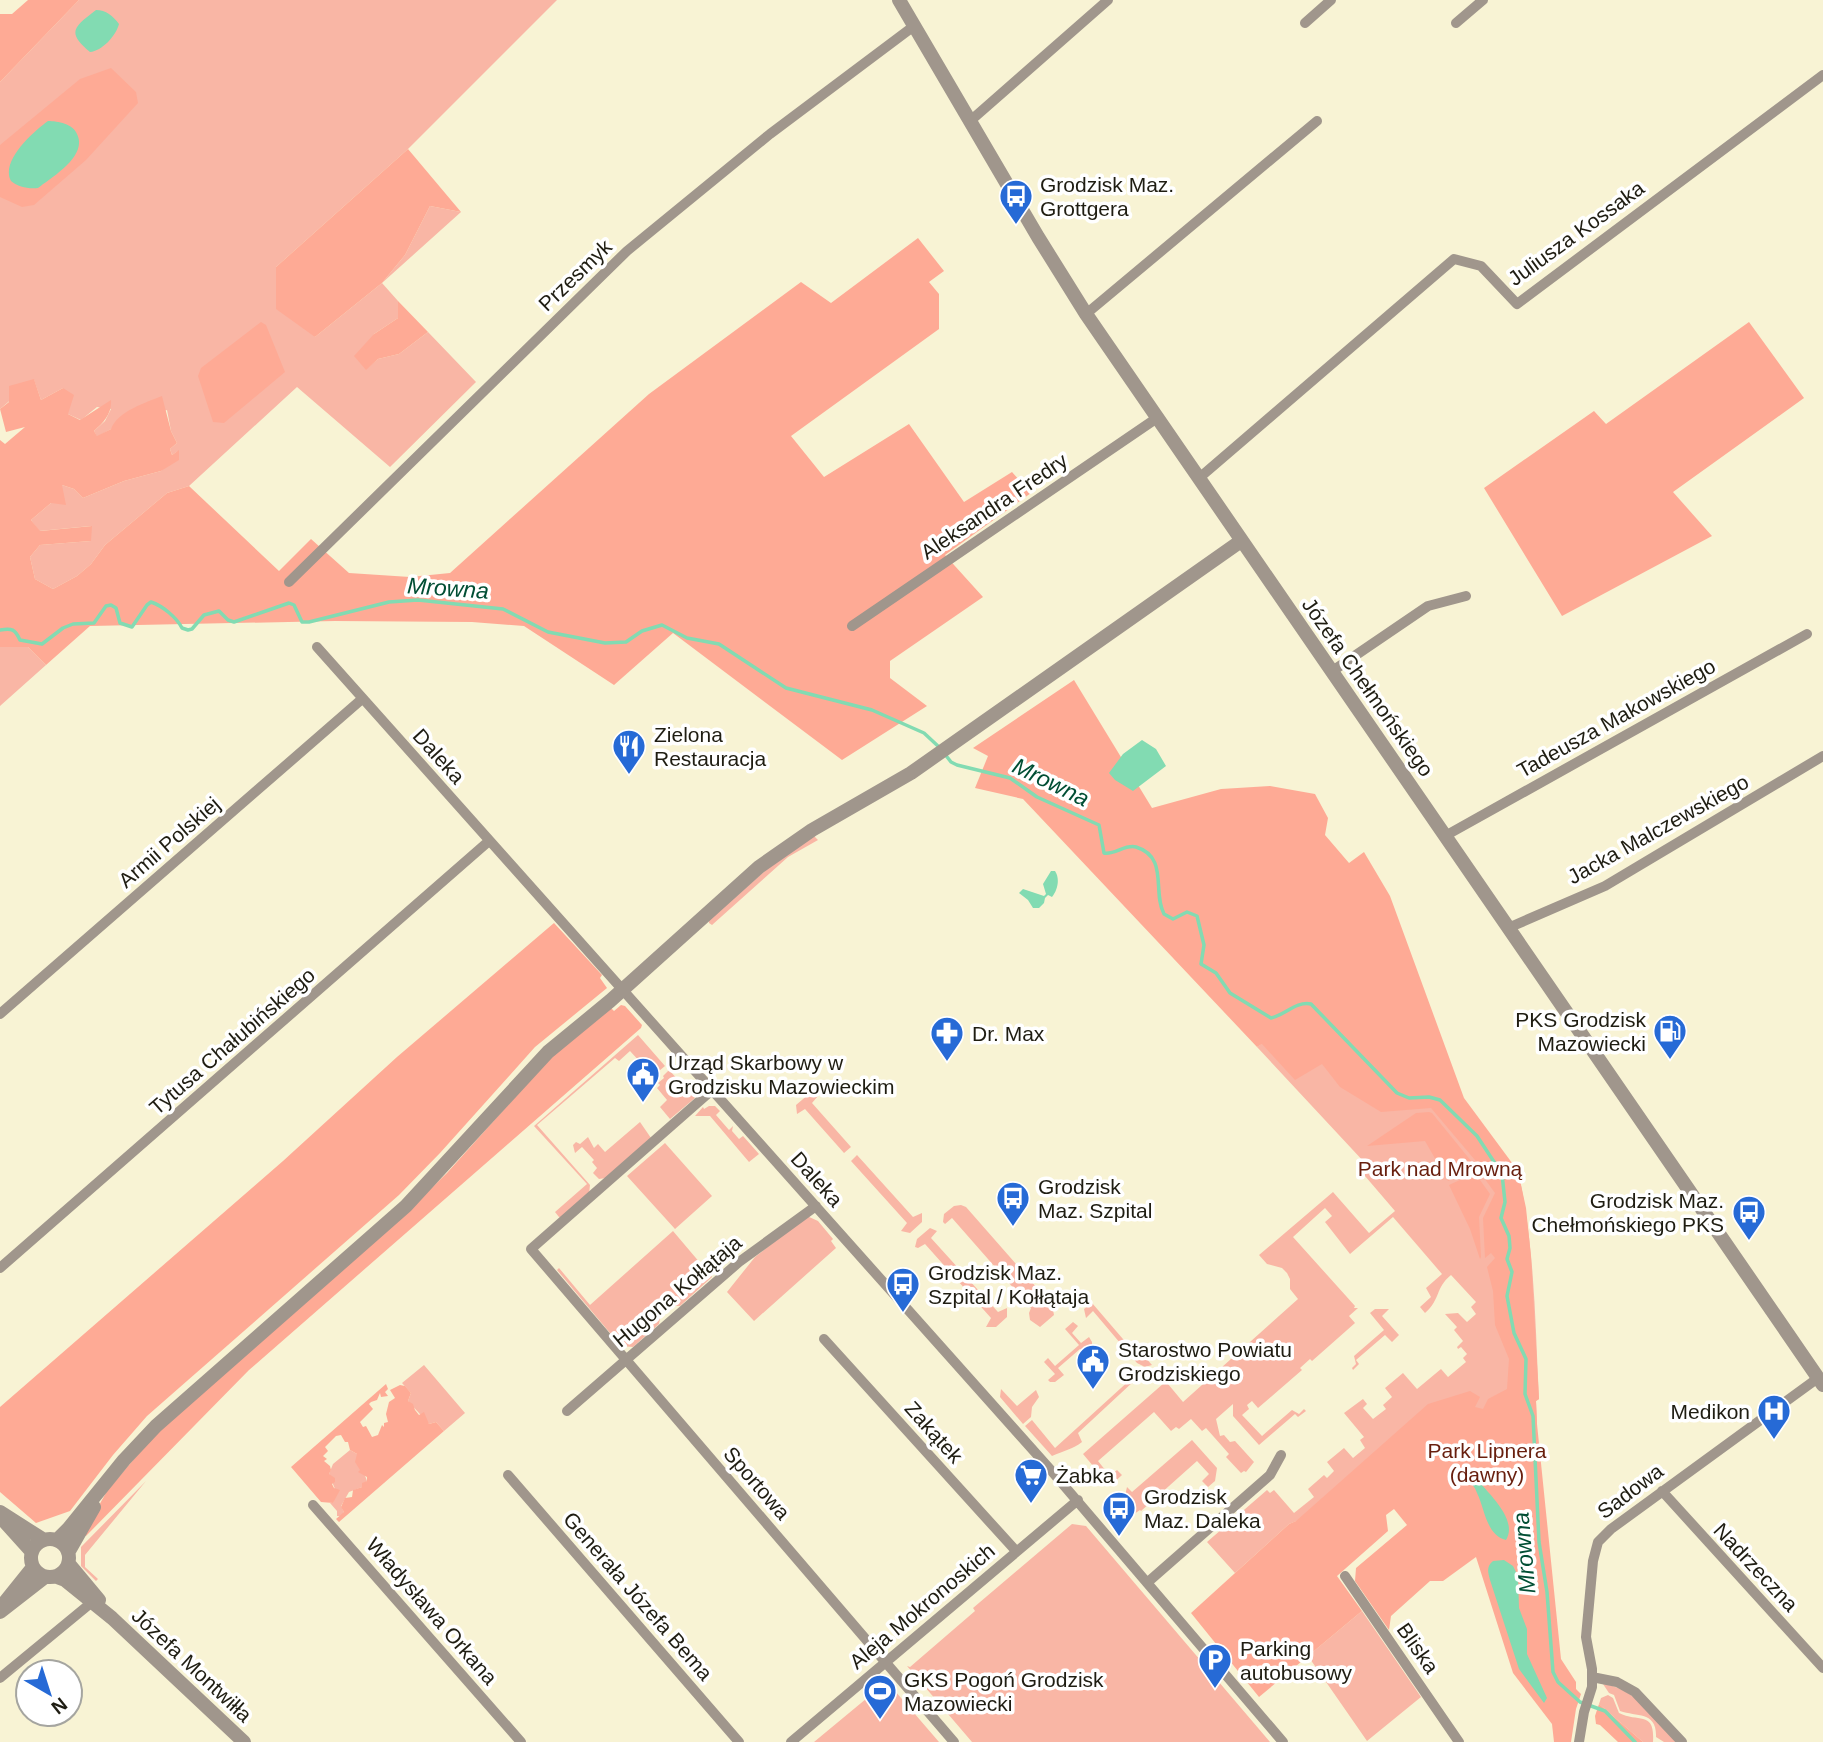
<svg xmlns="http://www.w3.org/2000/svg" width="1823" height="1742" font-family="Arial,sans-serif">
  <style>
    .green { fill: #f9b6a5 }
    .forest { fill: #feaa95 }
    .water { fill: #82dbb2 }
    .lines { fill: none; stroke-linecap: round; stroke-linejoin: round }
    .stream { stroke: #82dbb2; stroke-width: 3.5 }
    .minor { stroke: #a0968c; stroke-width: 10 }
    .tertiary { stroke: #a0968c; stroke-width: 14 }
    .labels { text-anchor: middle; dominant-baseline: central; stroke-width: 7; stroke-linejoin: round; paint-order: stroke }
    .poi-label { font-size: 21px; fill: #1f1d12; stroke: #fff; text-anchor: start }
    .street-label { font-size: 21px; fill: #1f1d12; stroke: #fff }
    .park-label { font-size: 21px; fill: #681f0e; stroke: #fff }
    .water-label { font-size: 23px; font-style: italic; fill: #014e34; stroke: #fff }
  </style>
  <rect width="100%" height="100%" fill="#f8f3d4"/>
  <!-- green -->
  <path class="green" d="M79,0H557L408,149L276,267L315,337L382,283L405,255L430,206L461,212L382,283L398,301V318L374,334L366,369L378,359L399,354L428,332L476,382L390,467L297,387L189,486L167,493L105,545L91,564L77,576L53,589L35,579L30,557L40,545L91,541V526L39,531L31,520L51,503L62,485L74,489L83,498L124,481L161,471L178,451L172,455L170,449L177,443L171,431L167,410L111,429L97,437L94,431L105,421L111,409L97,407L81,420L68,414L63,388L41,400L34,380L0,409V82Z
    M0,647H28L46,665L0,706Z
    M814,836L818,840L788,857L712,925L709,923V920L767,869Z
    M1309,1018L1518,1171C1535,1246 1535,1322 1539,1399L1536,1401L1537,1424L1289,1524L1235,1573L1207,1542L1267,1490L1270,1493L1274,1490L1294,1513L1314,1497L1308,1489L1324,1475L1327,1478L1334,1471L1327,1462L1344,1448L1353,1458L1365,1448L1360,1440L1364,1437L1344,1413L1363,1399L1367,1404L1363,1408L1373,1419L1386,1409L1383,1405L1392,1397L1385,1388L1403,1373L1417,1389L1441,1369L1448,1377L1466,1362L1463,1358L1467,1354L1461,1347L1458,1349L1457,1347L1463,1341L1454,1330L1457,1327L1445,1314L1458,1313L1467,1322L1476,1314L1471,1307L1476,1302L1451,1275C1435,1288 1441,1299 1425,1313L1420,1307L1431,1297L1426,1288L1442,1274L1393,1217L1350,1254L1325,1222L1332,1216L1325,1208L1293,1237L1355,1306L1354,1308H1358L1349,1316L1355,1323L1312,1361L1310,1359L1300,1368L1302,1370L1258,1408L1252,1401L1247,1405L1249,1409L1242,1415L1262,1436L1292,1410L1299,1414L1304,1409L1306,1411L1298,1417L1295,1414L1259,1445L1233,1416V1404L1216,1419L1220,1436L1224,1435L1230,1442L1235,1441L1254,1462L1246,1472L1244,1471L1241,1473L1226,1457L1229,1454L1206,1428L1202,1431L1191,1419L1179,1429L1176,1427L1171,1431L1154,1412L1098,1461L1110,1476L1117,1470L1122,1475L1110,1486L1083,1454L1164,1383L1168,1384L1183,1402L1298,1299L1290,1289V1279L1287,1273L1282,1268L1267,1264L1259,1255L1333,1192L1369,1233L1395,1211L1359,1169L1365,1163L1257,1047L1298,1020Z
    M638,1035L665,1066L659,1071L657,1069L651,1074L630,1051L619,1061L615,1058L537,1125L590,1185L589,1194L562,1217H559L555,1212L587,1184L534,1126Z
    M669,1070L695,1098L670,1119L660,1107L667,1100L657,1088L660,1085L658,1083L664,1078L663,1076Z
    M813,1093L818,1096L812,1103L851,1147L844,1153L805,1109L797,1114L796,1105L809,1094Z
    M709,1106H715L720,1111L716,1115L729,1130L733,1126L732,1131L739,1139L743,1136L759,1154L749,1162L710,1116H695L703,1107L704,1109Z
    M640,1122L651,1138L606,1178L599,1179L593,1173L597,1168L592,1162L594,1160L582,1147L575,1153L573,1145L576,1142L580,1144L588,1137L594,1148L598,1144L605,1152Z
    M665,1143L712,1196L675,1229L627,1176Z
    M857,1155L913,1217L922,1213V1222L910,1233L901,1231L907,1223L851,1161Z
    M961,1205L966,1207L1052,1305L1054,1315L1040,1327L1030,1320L1029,1313L1031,1308L952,1218L945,1224L943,1222L944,1214L954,1206Z
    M807,1216L818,1221L833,1239L831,1241L836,1248L754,1321L727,1292L755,1257Z
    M930,1228L937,1231L931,1238L998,1312L1007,1308V1317L996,1327H986L991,1318L925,1244L918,1248L915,1247L917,1239Z
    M673,1231L712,1277L680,1306H675L660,1318L659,1324L633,1347L621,1346L557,1270L559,1268L590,1305Z
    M1092,1303L1141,1360L1145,1357L1152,1365L1145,1367L1137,1363L1093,1311L1086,1318L1084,1309Z
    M1375,1309H1389L1382,1316L1399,1335L1392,1342L1385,1335L1356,1360L1359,1364L1353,1370L1352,1368L1356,1364L1354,1356L1384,1330L1370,1313Z
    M1073,1322L1078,1326L1072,1333L1081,1343L1089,1337L1092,1342V1347L1086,1354L1080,1349L1058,1368L1064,1375L1055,1382H1050L1048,1380L1055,1374L1044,1362L1048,1358L1055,1366L1079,1345L1065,1329Z
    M424,1365L465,1413L444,1431L436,1422L429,1424L408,1401L411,1393L402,1383Z
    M1132,1378L1134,1381L1078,1433L1082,1442C1073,1449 1063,1451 1052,1456L1025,1426L1032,1420L1055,1448Z
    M1001,1389L1017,1406L1036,1390L1039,1397L1032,1407L1031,1417L1023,1424L1000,1397Z
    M1192,1440L1217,1468L1215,1481L1208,1487L1202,1481L1209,1474L1197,1461L1141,1511L1140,1510L1134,1514L1124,1500L1127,1487L1132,1492Z
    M350,1450L357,1454L367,1481L362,1487L349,1492L341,1506L344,1512L342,1516H337V1511L330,1503H333L335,1489L329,1474L333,1464Z
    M146,1481L85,1555V1567L98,1579L96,1581L81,1566V1547Z
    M1072,1524L1086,1526L1270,1742H972L907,1666L910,1667L975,1611L973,1608Z
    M1362,1611L1421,1697L1367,1741L1308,1656Z
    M884,1684H889L939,1742H814Z
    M1603,1684C1634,1688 1654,1716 1674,1738L1675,1742H1664L1656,1737C1657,1711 1637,1717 1620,1711L1614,1695L1609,1693Z
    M1608,1695L1613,1698L1619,1713C1639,1723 1655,1710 1653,1742H1643L1599,1704L1601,1698Z"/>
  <!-- forest -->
  <path class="forest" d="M28,0H79L0,82V14H12Z
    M111,68L136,92L138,103L86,160L34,205L22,207L0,197V145L80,79Z
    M408,149L461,212L430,206L405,255L382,283L315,337L276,309V267Z
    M918,238L944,271L929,282L939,294V329L791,436L824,477L909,424L964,502L1012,472L1031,493L945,555L983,597L890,661V678L927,706L842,760L673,633L614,685L524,626L472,622L335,621L90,626L46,665L28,647H0V440L5,444L25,427L6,432L0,409L9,402V386L34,379L41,400L63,388L74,395L68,414L80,420L111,400C112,414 104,422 94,431L97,436L111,429C118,411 145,403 162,396L171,431L177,443L170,449L172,455L179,450V460L161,471L124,481L83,498L74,489L62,485L66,505L51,503L31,520L40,531L92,526L91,541L40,545L30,557L35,579L53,589L77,576L91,564L105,545L167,493L189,486L279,571L311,539L349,573L410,577L450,573L649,394L801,282L831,303Z
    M398,301L428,332L399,354L378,359L366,370L354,356L374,334L398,318Z
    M261,322L266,325L285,372L224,423L213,422L198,376L201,368Z
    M1749,322L1804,398L1673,492L1712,536L1562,616L1484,488L1594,411L1606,424Z
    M1074,680L1152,808L1221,789L1270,786L1315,794L1328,818L1325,835L1349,863L1364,852L1390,896L1464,1098L1518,1171L1526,1208L1531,1257L1539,1399L1536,1401L1537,1424L1561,1659L1576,1682V1689L1581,1694L1576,1709L1571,1742H1554L1552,1724L1513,1673L1476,1557L1443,1581H1430L1391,1616L1389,1630L1355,1581L1356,1568L1407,1525L1394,1509L1386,1515L1388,1531L1337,1576L1362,1611L1259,1697L1191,1613L1289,1524L1296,1521L1428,1404L1470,1391L1480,1397L1475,1407L1483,1409L1488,1399L1507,1389L1509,1359L1495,1325L1493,1291L1487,1267L1495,1258L1491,1253L1485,1258L1483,1218L1495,1193L1479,1171L1486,1167L1485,1164L1480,1166L1431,1108L1381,1112L1340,1087L1322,1064L1295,1080L1262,1044L1257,1047L1023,799L975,788L988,756L973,748Z
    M554,923L602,975L600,978L607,988L535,1047L440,1153L399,1195L147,1416L113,1455L70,1511L36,1523L0,1492V1407L283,1161L397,1057Z
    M621,1005L625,1006L642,1025L641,1028L249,1370L86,1536L83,1534L107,1491L155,1434L410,1209L447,1173L553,1055L611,1008L614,1011Z
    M1429,1112L1432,1113L1476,1167L1448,1181L1425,1141L1367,1146L1416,1113Z
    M1475,1173L1490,1194L1479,1217L1481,1257L1480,1259L1470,1229L1449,1185Z
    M386,1384L388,1389L385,1392L388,1396L381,1397L380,1393L377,1400L371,1402L369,1404L373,1409L360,1422L363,1427L366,1426L372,1437L378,1435L382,1425L384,1427V1423L388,1422L386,1414L389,1402L395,1398L390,1390L400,1385L405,1386L411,1393L408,1401L413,1404L415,1410L419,1415L424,1412L429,1424L436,1422L444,1431L339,1522L336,1519L344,1512L341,1507L345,1498L352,1497L353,1490L362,1487V1483L367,1481V1477L358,1472L360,1470L355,1462L357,1454L350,1450L348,1442H345L341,1435L336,1436L325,1447L328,1451L323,1456L327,1459L324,1461L330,1466L331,1470L329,1474L335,1478V1482L332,1484L334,1488L340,1490L333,1503L321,1502L291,1467Z
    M1599,1704L1643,1742H1618L1600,1725L1596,1724L1595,1716Z"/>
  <!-- water -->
  <path class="water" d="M96,10C106,10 113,16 119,24C116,36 102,51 90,52C66,32 74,27 96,10Z
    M48,121C58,121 73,124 77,134C88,156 52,177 38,188C28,189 18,187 11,181C0,161 34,131 48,121Z
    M1142,740L1156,749L1166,766L1133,791L1115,780L1109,773L1123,754Z
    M1051,871H1055C1060,878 1058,890 1052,897L1048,895L1045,898L1044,903L1039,908H1033L1028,900L1019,893L1023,889L1044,896L1046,894L1043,884Z
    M1470,1475H1473C1486,1491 1519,1519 1506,1540C1486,1535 1485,1509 1477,1493C1475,1487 1471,1483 1468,1478Z
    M1504,1560L1513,1566L1518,1576L1519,1608L1527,1629V1654L1547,1698L1544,1703L1519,1669L1490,1580C1488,1572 1486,1567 1493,1561Z"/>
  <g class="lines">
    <!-- stream -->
    <path class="stream" d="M0,630C12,628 15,629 20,640L42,644L63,628L73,624L94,623L106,606L111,605L116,608L120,623L132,627L147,605L151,602C163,606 177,618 182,628L188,630L192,629L204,615L219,611L228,620L234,622L289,603L294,605L302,622H309L389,602L418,600L503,609L548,632L605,643L626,642L642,631L662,625L687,638L719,644L786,688L872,710L924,733L939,747
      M944,753L951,762L957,765L1010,778L1037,797L1099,825L1104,853C1115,855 1125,844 1136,847C1169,857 1152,892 1164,914L1173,919L1187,912L1197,916L1204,945L1201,964L1216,973L1230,993L1271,1018C1285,1015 1296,1001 1311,1004L1397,1093L1409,1098L1429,1097L1440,1100L1477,1136L1502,1174L1505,1202L1501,1218L1509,1236L1510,1248L1507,1259L1512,1272L1507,1296L1514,1333L1526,1359L1525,1394L1533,1416L1539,1542L1547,1592L1553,1672L1558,1682L1580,1702L1605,1711L1635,1742"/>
    <!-- minor -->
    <path class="minor" d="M1305,23L1331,0
      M1456,23L1483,0
      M969,122L1108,0
      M1086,314L1317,121
      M1198,479L1454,259L1481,266L1517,304L1823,75
      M289,582L627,251L770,134L914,26
      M852,626L1157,418
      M317,647L1049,1468L1283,1742
      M1331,672L1428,606L1466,596
      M1445,836L1807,634
      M1508,928L1605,886L1823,756
      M0,1014L362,699
      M712,1090L531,1249L954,1742
      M0,1268L489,841
      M824,1339L1016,1551
      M567,1411L739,1262L816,1206
      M508,1475L739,1742
      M1662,1491L1823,1668
      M313,1505L521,1742
      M1345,1576L1459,1742
      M1148,1582L1270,1475L1281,1455
      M1592,1677L1617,1682L1635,1692L1682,1742
      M0,1678L97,1598
      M791,1742L1078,1500
      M1579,1742L1584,1712L1592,1687V1669L1586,1637L1593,1561L1598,1542L1611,1529L1818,1378"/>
    <!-- tertiary -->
    <path class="tertiary" d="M899,0L1038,237L1086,314L1823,1385
      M0,1512L44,1540
      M3,1520L32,1552
      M31 1558a19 19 0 1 1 38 0a19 19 0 1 1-38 0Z
      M57,1540L69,1528L124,1460L156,1426L406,1206L548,1052L610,1001L759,867L812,830L911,773L1241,541
      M69,1551L94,1507
      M69,1564L99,1600
      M57,1577L65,1580L112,1618L244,1742
      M1,1607L33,1567
      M0,1612L45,1577"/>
  </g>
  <!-- icons -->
  <defs>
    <symbol id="bus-pin" viewBox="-11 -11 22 30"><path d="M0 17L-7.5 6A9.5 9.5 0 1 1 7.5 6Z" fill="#266ad6" stroke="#fff"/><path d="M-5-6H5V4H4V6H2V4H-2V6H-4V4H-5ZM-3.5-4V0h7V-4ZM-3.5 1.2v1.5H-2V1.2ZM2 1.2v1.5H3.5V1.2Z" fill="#fff"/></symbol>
    <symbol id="restaurant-pin" viewBox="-11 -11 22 30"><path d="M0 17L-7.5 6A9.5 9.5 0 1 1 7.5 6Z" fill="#266ad6" stroke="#fff"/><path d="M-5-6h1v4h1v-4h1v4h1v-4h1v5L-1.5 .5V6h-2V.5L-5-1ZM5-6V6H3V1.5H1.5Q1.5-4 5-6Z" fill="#fff"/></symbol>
    <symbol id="fuel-pin" viewBox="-11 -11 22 30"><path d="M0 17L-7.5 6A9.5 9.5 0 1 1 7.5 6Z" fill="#266ad6" stroke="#fff"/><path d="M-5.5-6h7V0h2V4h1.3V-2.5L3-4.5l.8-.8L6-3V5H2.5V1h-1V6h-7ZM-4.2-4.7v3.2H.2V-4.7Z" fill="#fff"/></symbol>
    <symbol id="pharmacy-pin" viewBox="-11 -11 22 30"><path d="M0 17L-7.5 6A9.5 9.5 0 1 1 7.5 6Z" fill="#266ad6" stroke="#fff"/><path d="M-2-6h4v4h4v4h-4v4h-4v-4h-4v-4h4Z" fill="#fff"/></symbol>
    <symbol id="civic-pin" viewBox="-11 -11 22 30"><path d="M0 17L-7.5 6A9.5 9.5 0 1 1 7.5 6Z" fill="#266ad6" stroke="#fff"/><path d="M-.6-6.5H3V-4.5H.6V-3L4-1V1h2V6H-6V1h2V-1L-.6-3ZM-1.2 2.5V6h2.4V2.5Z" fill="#fff"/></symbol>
    <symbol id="hospital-pin" viewBox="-11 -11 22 30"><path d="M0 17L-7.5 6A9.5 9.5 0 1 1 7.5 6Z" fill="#266ad6" stroke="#fff"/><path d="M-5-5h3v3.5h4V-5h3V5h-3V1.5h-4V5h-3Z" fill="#fff"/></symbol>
    <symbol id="supermarket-pin" viewBox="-11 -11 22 30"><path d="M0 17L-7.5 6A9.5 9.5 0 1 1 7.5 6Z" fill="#266ad6" stroke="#fff"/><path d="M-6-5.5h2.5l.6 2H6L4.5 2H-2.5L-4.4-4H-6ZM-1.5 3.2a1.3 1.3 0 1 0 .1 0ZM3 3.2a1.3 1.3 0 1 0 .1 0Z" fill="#fff"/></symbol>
    <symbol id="parking-pin" viewBox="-11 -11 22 30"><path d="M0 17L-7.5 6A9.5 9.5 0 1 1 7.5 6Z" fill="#266ad6" stroke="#fff"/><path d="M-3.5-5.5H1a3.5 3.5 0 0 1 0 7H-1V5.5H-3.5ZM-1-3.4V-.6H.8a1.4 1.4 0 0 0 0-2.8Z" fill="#fff"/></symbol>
    <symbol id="stadium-pin" viewBox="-11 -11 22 30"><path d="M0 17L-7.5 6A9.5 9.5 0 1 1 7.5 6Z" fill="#266ad6" stroke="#fff"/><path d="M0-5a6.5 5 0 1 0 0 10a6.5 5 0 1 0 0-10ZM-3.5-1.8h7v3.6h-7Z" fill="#fff"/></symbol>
  </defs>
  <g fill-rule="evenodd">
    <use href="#bus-pin" x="997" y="177" width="38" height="52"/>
    <use href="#restaurant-pin" x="610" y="727" width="38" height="52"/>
    <use href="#fuel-pin" x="1651" y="1012" width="38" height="52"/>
    <use href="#pharmacy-pin" x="928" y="1014" width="38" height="52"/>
    <use href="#civic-pin" x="624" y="1055" width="38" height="52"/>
    <use href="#bus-pin" x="994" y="1179" width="38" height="52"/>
    <use href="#bus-pin" x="1730" y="1193" width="38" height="52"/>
    <use href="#bus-pin" x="884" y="1265" width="38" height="52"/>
    <use href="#civic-pin" x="1074" y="1342" width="38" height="52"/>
    <use href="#hospital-pin" x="1755" y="1392" width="38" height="52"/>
    <use href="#supermarket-pin" x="1012" y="1456" width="38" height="52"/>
    <use href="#bus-pin" x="1100" y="1489" width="38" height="52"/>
    <use href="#parking-pin" x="1196" y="1641" width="38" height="52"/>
    <use href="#stadium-pin" x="861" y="1672" width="38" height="52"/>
  </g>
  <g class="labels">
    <!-- poi labels -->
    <g class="poi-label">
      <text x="1040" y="184">Grodzisk Maz.<tspan x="1040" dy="24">Grottgera</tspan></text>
      <text x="654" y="734">Zielona<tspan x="654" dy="24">Restauracja</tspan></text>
      <text x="1646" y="1019" text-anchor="end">PKS Grodzisk<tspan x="1646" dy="24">Mazowiecki</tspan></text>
      <text x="972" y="1033">Dr. Max</text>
      <text x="668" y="1062">Urząd Skarbowy w<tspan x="668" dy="24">Grodzisku Mazowieckim</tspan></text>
      <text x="1038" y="1186">Grodzisk<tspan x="1038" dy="24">Maz. Szpital</tspan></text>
      <text x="1724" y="1200" text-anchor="end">Grodzisk Maz.<tspan x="1724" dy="24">Chełmońskiego PKS</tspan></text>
      <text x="928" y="1272">Grodzisk Maz.<tspan x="928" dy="24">Szpital / Kołłątaja</tspan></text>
      <text x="1118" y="1349">Starostwo Powiatu<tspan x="1118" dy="24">Grodziskiego</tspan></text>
      <text x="1750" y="1411" text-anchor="end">Medikon</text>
      <text x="1056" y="1475">Żabka</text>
      <text x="1144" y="1496">Grodzisk<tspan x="1144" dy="24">Maz. Daleka</tspan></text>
      <text x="1240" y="1648">Parking<tspan x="1240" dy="24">autobusowy</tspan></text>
      <text x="904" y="1679">GKS Pogoń Grodzisk<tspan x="904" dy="24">Mazowiecki</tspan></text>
    </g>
    <!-- street labels -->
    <g class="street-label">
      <text transform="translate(1576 233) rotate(-36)">Juliusza Kossaka</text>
      <text transform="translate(575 275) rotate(-44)">Przesmyk</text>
      <text transform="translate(994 506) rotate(-34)">Aleksandra Fredry</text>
      <text transform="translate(1368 687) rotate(55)">Józefa Chełmońskiego</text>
      <text transform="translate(1616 718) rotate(-29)">Tadeusza Makowskiego</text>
      <text transform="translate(439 756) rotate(48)">Daleka</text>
      <text transform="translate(1658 829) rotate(-29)">Jacka Malczewskiego</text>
      <text transform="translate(169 842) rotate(-41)">Armii Polskiej</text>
      <text transform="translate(232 1041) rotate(-41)">Tytusa Chałubińskiego</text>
      <text transform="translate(817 1179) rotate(48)">Daleka</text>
      <text transform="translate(677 1291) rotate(-40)">Hugona Kołłątaja</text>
      <text transform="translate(934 1432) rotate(48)">Zakątek</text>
      <text transform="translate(757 1483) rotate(49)">Sportowa</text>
      <text transform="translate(1630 1491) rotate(-37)">Sadowa</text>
      <text transform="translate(1756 1567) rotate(47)">Nadrzeczna</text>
      <text transform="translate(638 1596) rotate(49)">Generała Józefa Bema</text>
      <text transform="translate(922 1606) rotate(-40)">Aleja Mokronoskich</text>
      <text transform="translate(432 1611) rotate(49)">Władysława Orkana</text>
      <text transform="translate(1418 1648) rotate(55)">Bliska</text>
      <text transform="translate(192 1665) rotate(43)">Józefa Montwiłła</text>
    </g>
    <!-- park labels -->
    <g class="park-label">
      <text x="1440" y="1168">Park nad Mrowną</text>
      <text x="1487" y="1450">Park Lipnera<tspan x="1487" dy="24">(dawny)</tspan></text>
    </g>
    <!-- water labels -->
    <g class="water-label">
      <text transform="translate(448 588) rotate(4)">Mrowna</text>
      <text transform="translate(1051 782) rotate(26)">Mrowna</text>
      <text transform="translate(1524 1553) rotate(-95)">Mrowna</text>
    </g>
  </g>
  <!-- north arrow -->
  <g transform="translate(49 1693) rotate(141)"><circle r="33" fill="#ffffff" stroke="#a5a5a0" stroke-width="2"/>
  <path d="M0-5L12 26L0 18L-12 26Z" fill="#266ad6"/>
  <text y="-10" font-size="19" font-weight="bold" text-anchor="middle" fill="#1f1d12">N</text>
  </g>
</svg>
